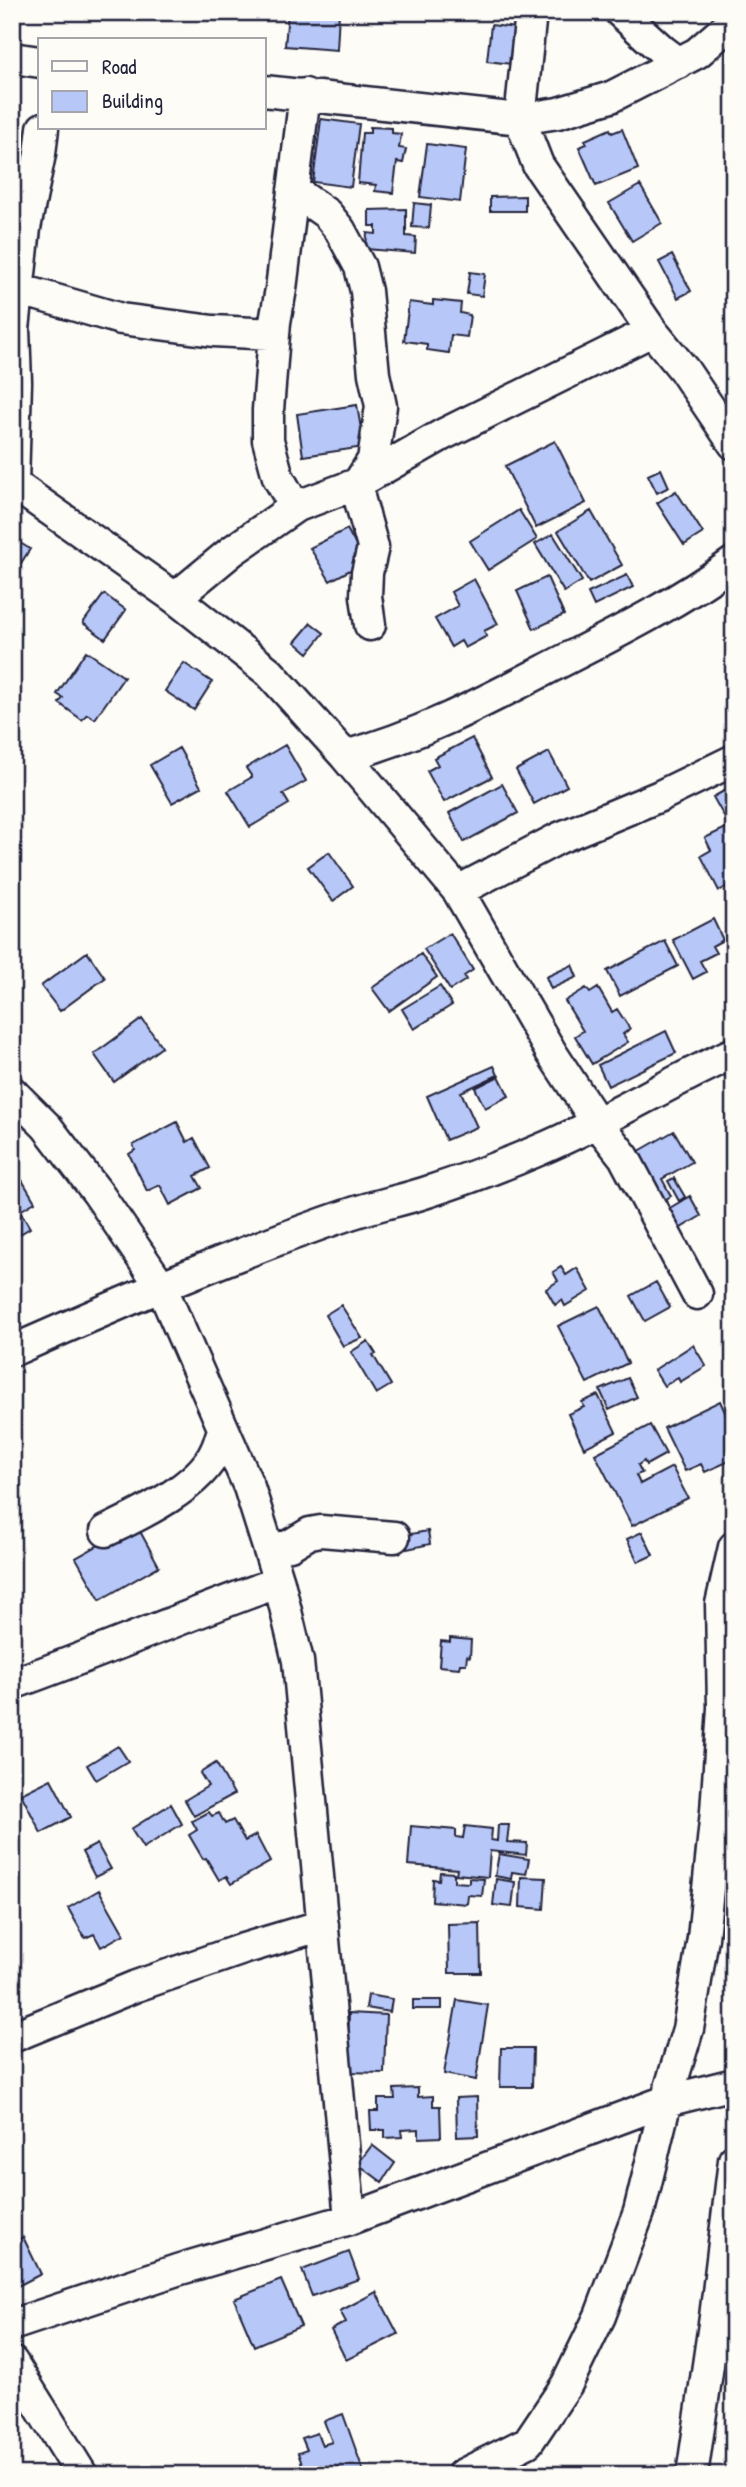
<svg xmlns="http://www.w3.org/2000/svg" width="746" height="2487" font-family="'Patrick Hand',sans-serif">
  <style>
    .building { fill: #b7c8f8; stroke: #22223b; stroke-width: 2 }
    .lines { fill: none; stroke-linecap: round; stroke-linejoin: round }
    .minor-casing { stroke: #22223b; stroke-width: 35 }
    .minor { stroke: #fdfcf7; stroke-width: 30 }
  </style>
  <rect width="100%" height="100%" fill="#fdfcf7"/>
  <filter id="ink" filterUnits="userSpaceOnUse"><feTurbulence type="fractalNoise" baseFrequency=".0143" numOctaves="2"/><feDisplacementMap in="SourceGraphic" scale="14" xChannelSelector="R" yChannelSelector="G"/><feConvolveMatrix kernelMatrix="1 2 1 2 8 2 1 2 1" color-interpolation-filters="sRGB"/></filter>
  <g filter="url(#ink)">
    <!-- building -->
    <path class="building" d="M288,12H339L337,50L285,46Z
      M491,25L524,29L521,65L487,61Z
      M321,119L359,124L351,187L313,182Z
      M370,127L392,128V133L401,134L399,148L406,149L403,163L397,162L393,193L375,191L376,185L358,183L362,133H370Z
      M610,129L612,133L622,129L638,169L596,186L579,147L587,144L585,140Z
      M427,144L466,149L460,202L420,197Z
      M640,185L662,223L632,241L609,203Z
      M525,196V211H490V197Z
      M414,203L431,205L429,228L412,227Z
      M406,209V236L416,237L415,253L366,249L367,233L376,234V226H369V210Z
      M672,255L691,291L678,298L659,262Z
      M470,272L485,274L482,296L467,294Z
      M433,300L461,303L460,313L470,315L467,337L451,335L449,353L427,350V344L404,341L409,302L433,305Z
      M357,405L364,447L303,456L297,414Z
      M555,441L586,503L536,528L505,466Z
      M661,469L669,487L657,493L648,475Z
      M676,491L703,533L684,545L657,503Z
      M519,510L537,539L488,570L470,541Z
      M591,511L622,565L589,583L558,531Z
      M347,529L365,562L330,581L310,548Z
      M553,534L582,581L564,592L535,544Z
      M12,538L30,549L12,577Z
      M627,575L633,587L594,606L588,593Z
      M547,577L564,615L534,629L517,591Z
      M474,579L498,624L484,631L487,636L465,648L461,641L451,647L435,619L458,606L451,592Z
      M104,594L126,610L105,639L83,623Z
      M311,623L324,633L308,653L295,642Z
      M86,651L124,677L95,719L87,714L82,720L59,703L63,698L57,694Z
      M184,663L212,682L194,710L165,691Z
      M472,738L492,777L444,802L427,771L438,765L434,758Z
      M285,745L306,781L283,794L289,804L250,827L228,791L252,777L246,768Z
      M179,748L201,787L172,803L150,765Z
      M549,752L567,786L534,804L516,770Z
      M502,784L518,813L464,842L449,813Z
      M733,786L734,818L727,822L713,797Z
      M734,824V883L719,891L701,856L711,850L705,838Z
      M329,852L353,886L333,901L308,867Z
      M713,919L723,940L712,946L716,953L700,961L706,972L693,979L673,940Z
      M450,933L473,970L464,976L466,980L450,990L424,949Z
      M665,941L678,966L620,996L607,971Z
      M87,952L105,978L60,1011L41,986Z
      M421,954L437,977L389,1011L372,988Z
      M572,965L577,977L551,989L546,977Z
      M440,986L452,1005L414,1029L402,1009Z
      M586,988L590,993L598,988L612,1012L617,1009L630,1029L623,1034L628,1042L592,1064L575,1036L583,1031L565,1001Z
      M142,1019L162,1047L114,1082L94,1054Z
      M666,1031L676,1053L608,1086L598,1065Z
      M494,1066L498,1075L461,1092L477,1127L446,1140L427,1096Z
      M499,1076L509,1096L485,1108L475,1088Z
      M177,1122L187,1142L194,1138L210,1168L195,1176L202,1188L170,1205L160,1185L147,1191L129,1154L135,1150L133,1145Z
      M674,1131L692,1162L662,1179L671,1196L661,1202L634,1154Z
      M674,1178L685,1197L679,1201L668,1181Z
      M22,1180L35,1202L20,1211L30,1228L12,1239V1186Z
      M690,1196L701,1216L679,1229L668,1209Z
      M561,1267L566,1275L577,1268L590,1291L565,1306L562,1300L555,1305L546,1289L558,1281L553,1272Z
      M656,1282L670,1307L645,1321L631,1296Z
      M341,1305L362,1338L343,1346L325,1315Z
      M599,1306L628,1363L587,1383L558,1326Z
      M368,1341L376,1354L373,1355L391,1385L376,1394L351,1352Z
      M693,1345L706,1366L680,1382L678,1378L664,1386L654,1370Z
      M628,1378L637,1397L609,1410L600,1390Z
      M598,1395L616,1432L584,1448L568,1414L584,1407L582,1402Z
      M720,1401L729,1421L732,1420L734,1423V1447L731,1449L734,1459L705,1472L701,1464L685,1471L664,1428Z
      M650,1425L666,1454L646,1465L644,1461L638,1465L642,1473L636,1475L640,1484L672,1467L688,1498L632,1526L595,1454Z
      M136,1524L159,1566L100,1600L76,1558Z
      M428,1531L430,1544L407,1549L405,1535Z
      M642,1532L653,1555L638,1562L627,1539Z
      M450,1638L471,1640L470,1657L467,1656L466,1664H460L459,1668L439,1666L441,1641L450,1642Z
      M118,1746L128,1761L96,1780L87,1765Z
      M216,1763L234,1794L194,1816L185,1800L208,1786L200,1773Z
      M51,1779L71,1817L41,1833L21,1794Z
      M171,1804L182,1824L143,1848L131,1829Z
      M209,1812L212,1816L219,1813L225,1824L233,1820L245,1841L256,1835L270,1862L231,1884L226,1876L219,1880L206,1858L203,1859L189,1835L197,1830L192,1821Z
      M498,1825H509L507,1842L527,1843L526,1855L490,1851L488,1877L456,1874L457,1869L408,1865L411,1826L456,1830V1837L463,1838L465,1826L492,1829L491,1840L497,1841Z
      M97,1844L111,1869L95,1877L82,1852Z
      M499,1854L529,1859L526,1874L512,1872L511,1879L495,1876Z
      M440,1872L454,1873V1882L469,1883V1878L484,1879L482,1896L468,1895L467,1904L432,1901L433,1879L439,1880Z
      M521,1877L546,1878L544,1909L520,1907Z
      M496,1879L515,1882L512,1907L493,1905Z
      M99,1890L124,1934L101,1947L94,1934L85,1938L68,1908Z
      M480,1923L481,1973H449L448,1924Z
      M368,1995L392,1999L390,2012L366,2008Z
      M413,2000H442V2009H413Z
      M457,2000L488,2005L476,2080L444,2074Z
      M349,2013L386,2015L384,2073L347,2072Z
      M501,2048H533L532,2087H500Z
      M418,2088V2097L433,2096V2106H440L441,2137L419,2138V2129L401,2130L402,2137L385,2138V2130H371L370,2111H378V2099H395L394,2089Z
      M477,2097L478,2136L457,2137L456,2098Z
      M372,2145L395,2163L382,2182L358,2164Z
      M23,2237L41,2274L12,2289V2243Z
      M349,2252L359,2279L312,2296L302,2270Z
      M281,2280L301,2326L254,2346L234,2299Z
      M376,2292L398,2334L346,2360L331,2330L346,2322L340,2311Z
      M343,2414L363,2470L342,2475L339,2467L330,2470L331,2475H306L298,2453L307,2450L302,2438L317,2433L322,2445L332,2442L324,2421Z"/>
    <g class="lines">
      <defs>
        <path id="minor" d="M531,12L520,119L538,165L652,331L684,370L734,444
          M620,12L663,51L679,63
          M12,58L40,62
          M264,91L520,119L558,113L611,97L697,53L734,21
          M293,190L327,214L340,230L360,267L366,291L374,374L381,406L373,460L359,482V497L373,547L367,573L366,596L370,625
          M18,289L121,319L213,331L274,334
          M12,483L175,598L269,672L345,756L458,891L551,1052L598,1124L624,1157L697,1294
          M13,484L16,382L14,329L25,228L40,154L43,128
          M295,507L278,477L268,440V410L275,322L281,289L305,94
          M175,598L232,551L295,507L356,484L442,435L652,331
          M345,756C416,737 480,704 545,670C609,637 675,605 734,562
          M458,891L559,838L660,796L734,760
          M12,1092L47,1127L97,1192L161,1286L249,1487L279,1582L298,1661L350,2219
          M12,1351C123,1302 233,1254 347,1215C372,1206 399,1201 424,1193C462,1181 502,1166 539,1150C606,1122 667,1083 734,1053
          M106,1531C140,1515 201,1486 216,1450C219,1444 221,1436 223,1429
          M269,1550L290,1545L310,1533L321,1531L394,1537
          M12,1684C102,1652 189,1614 279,1582
          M12,2037L136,1986L243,1949L323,1925
          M12,2325L177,2270L350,2219L666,2101L734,2084
          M12,2362L82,2475
          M462,2475L528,2442L567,2384L600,2316L639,2212L666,2101L688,2029L703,1938L716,1811L723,1708L721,1604L734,1547
          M692,2475L715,2317L734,2160"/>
      </defs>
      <!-- minor casing -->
      <use href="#minor" class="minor-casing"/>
      <!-- minor -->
      <use href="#minor" class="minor"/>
    </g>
  </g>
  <!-- margin -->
  <rect width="746" height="2487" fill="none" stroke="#fdfcf7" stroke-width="42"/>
  <rect x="21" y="21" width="704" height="2445" fill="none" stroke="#22223b" stroke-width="2.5" filter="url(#ink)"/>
  <!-- legend -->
  <rect x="38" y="38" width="228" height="91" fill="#fdfcf7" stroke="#a5a5ac" stroke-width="2"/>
  <rect x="52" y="61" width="35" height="10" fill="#fdfcf7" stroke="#a5a5ac" stroke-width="2"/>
  <text x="102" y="74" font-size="21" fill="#22223b">Road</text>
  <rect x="52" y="91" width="35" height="21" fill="#b7c8f8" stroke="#a5a5ac" stroke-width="2"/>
  <text x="102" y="108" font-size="21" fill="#22223b">Building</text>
</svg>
